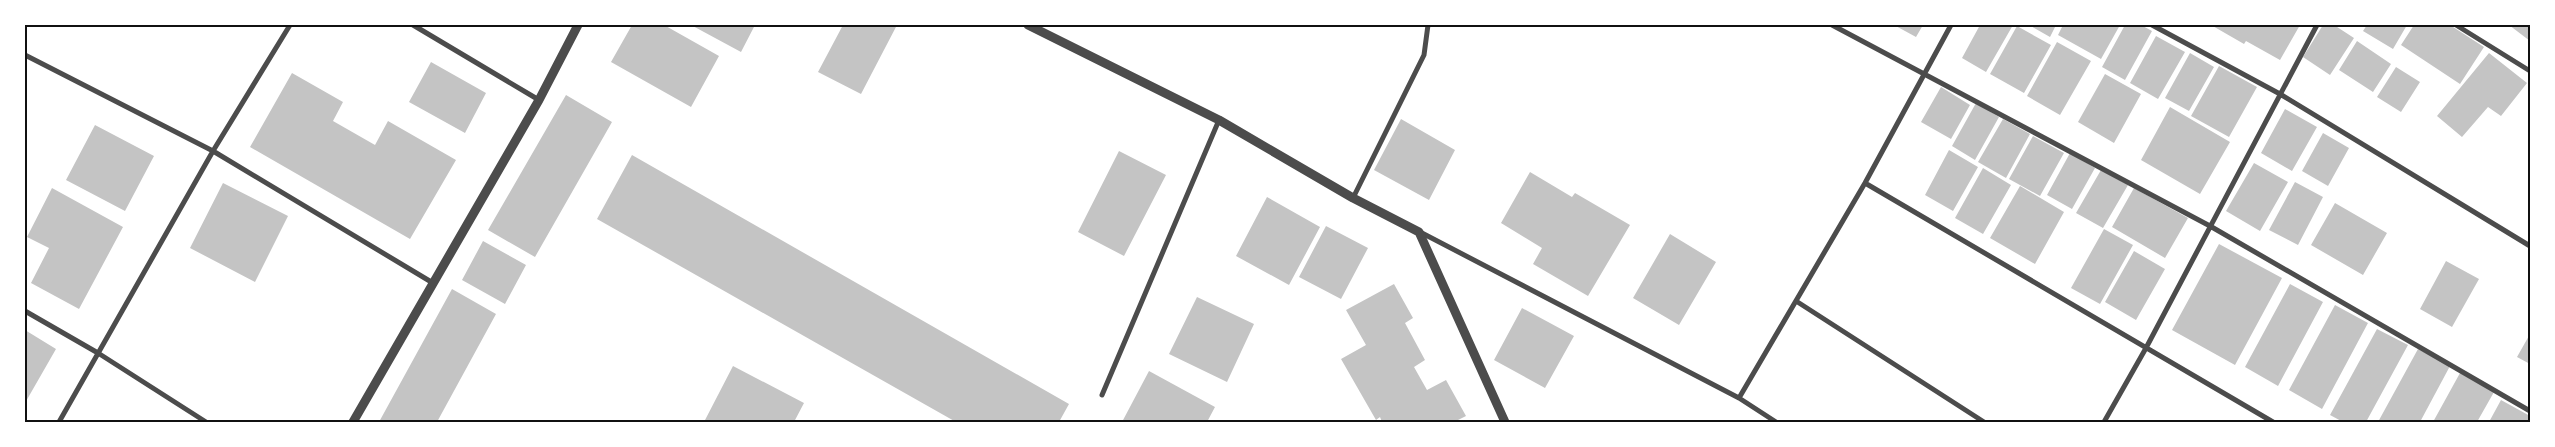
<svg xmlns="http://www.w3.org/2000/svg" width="2555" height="447" font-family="Helvetica,sans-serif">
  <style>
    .building { fill: #c4c4c4 }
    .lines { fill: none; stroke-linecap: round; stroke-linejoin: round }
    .minor { stroke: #4c4c4c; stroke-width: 5 }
    .tertiary { stroke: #4c4c4c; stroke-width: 9 }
    .neatline { fill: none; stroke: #111; stroke-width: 2 }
  </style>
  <rect width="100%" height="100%" fill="#fff"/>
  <!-- building -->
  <path class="building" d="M632,25H664L719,56L691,107L611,62Z
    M691,25H755L741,52Z
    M843,25H897L861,94L818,72Z
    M1894,25H1923L1916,37Z
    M1980,25H2013L1986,72L1962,58Z
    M2029,25H2056L2050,37Z
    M2063,25H2120L2101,59L2058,35Z
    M2125,25H2141L2152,31L2125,80L2102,67Z
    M2211,25H2300L2280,60L2246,41L2244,44Z
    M2323,25H2334L2354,38L2330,75L2303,57Z
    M2367,25H2407L2393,49L2363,31Z
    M2414,25H2450L2484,47L2460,84L2401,45Z
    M2509,25H2530V41Z
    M2017,26L2051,45L2024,93L1990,74Z
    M2156,36L2185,52L2158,99L2130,83Z
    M2357,41L2391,64L2373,92L2339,70Z
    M2057,42L2091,61L2060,115L2027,96Z
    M2190,53L2214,67L2189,111L2165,98Z
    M2489,53L2527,83L2501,116L2488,107L2462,137L2437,116Z
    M431,62L486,93L465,133L409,102Z
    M2219,66L2257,87L2229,137L2191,116Z
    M2396,67L2420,82L2401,112L2377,97Z
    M292,73L343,102L333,121L375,145L388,121L456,160L410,239L250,147Z
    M2105,74L2141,94L2114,143L2078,122Z
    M1941,87L1970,105L1951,139L1921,122Z
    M566,95L612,122L535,257L488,230Z
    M1976,103L1999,117L1975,160L1952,146Z
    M2170,107L2230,142L2200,194L2141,160Z
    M2285,109L2317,127L2292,171L2261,153Z
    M1401,119L1455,150L1429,200L1374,170Z
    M2003,119L2030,134L2006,178L1978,162Z
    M95,125L154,156L125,211L66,180Z
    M2323,133L2349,148L2328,186L2302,171Z
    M2033,136L2064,153L2040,196L2009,179Z
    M1949,150L1978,167L1953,211L1925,195Z
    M1119,151L1166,175L1124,256L1078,232Z
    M2070,153L2095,168L2072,209L2047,195Z
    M632,155L1069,404L1059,422H956L597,219Z
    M2254,163L2288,182L2260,231L2226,211Z
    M1983,168L2011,185L1983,234L1955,218Z
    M2101,170L2128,185L2103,228L2076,213Z
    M1530,172L1572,197L1575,193L1630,225L1588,296L1533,264L1542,248L1501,223Z
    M2295,182L2323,197L2298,245L2269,230Z
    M223,183L288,216L255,282L190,248Z
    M2020,186L2064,212L2035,264L1990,238Z
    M52,188L123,227L79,309L31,283L49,248L27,237Z
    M2134,188L2188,218L2165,258L2112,227Z
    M1267,197L1320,227L1289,285L1236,256Z
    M2335,203L2387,233L2363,275L2311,245Z
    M1326,226L1368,248L1341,299L1299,277Z
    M2104,229L2133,245L2100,304L2071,288Z
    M1670,234L1716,262L1679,325L1633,298Z
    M483,241L526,265L505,304L462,280Z
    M2219,244L2282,278L2235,365L2172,330Z
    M2134,251L2165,269L2136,320L2105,302Z
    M2446,261L2479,279L2452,327L2420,309Z
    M1394,284L1413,318L1405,323L1425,360L1414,367L1427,390L1446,380L1466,416L1454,422H1382L1380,417L1376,420L1341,359L1366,345L1346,310Z
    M2290,284L2323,302L2278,386L2245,367Z
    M452,289L496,314L437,422H379Z
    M1197,297L1254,324L1227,382L1169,354Z
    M2335,305L2368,323L2322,409L2289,390Z
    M1522,308L1574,336L1545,388L1494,360Z
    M2377,329L2408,345L2366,422H2343L2330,415Z
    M25,330L56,349L25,403Z
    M2530,334V364L2517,357Z
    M2418,349L2450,366L2420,422H2378Z
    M733,366L804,403L794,422H704Z
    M1149,371L1215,407L1207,422H1122Z
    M2460,373L2494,392L2477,422H2433Z
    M2501,400L2530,416V422H2489Z"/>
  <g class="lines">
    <!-- minor -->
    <path class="minor" d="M413,25L539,100
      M1832,25L2210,226L2530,411
      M2152,25L2280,94L2530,246
      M2456,25L2530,71
      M25,55L213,151L433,283
      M1865,183L2273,422
      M1353,198L1424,55L1428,25
      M1420,232L1739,398L1776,422
      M1796,301L1984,422
      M25,311L98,353L206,422
      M1102,395L1219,120
      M1739,398L1865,183L1951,25
      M59,422L213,151L290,25
      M2104,422L2146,348L2317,25"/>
    <!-- tertiary -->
    <path class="tertiary" d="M1028,25L1219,120L1353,198L1419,232L1505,422
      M353,422L539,100L578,25"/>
  </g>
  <!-- border -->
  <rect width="2555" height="447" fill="none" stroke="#ffffff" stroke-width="52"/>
  <rect x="26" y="26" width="2503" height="395" class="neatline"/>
</svg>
